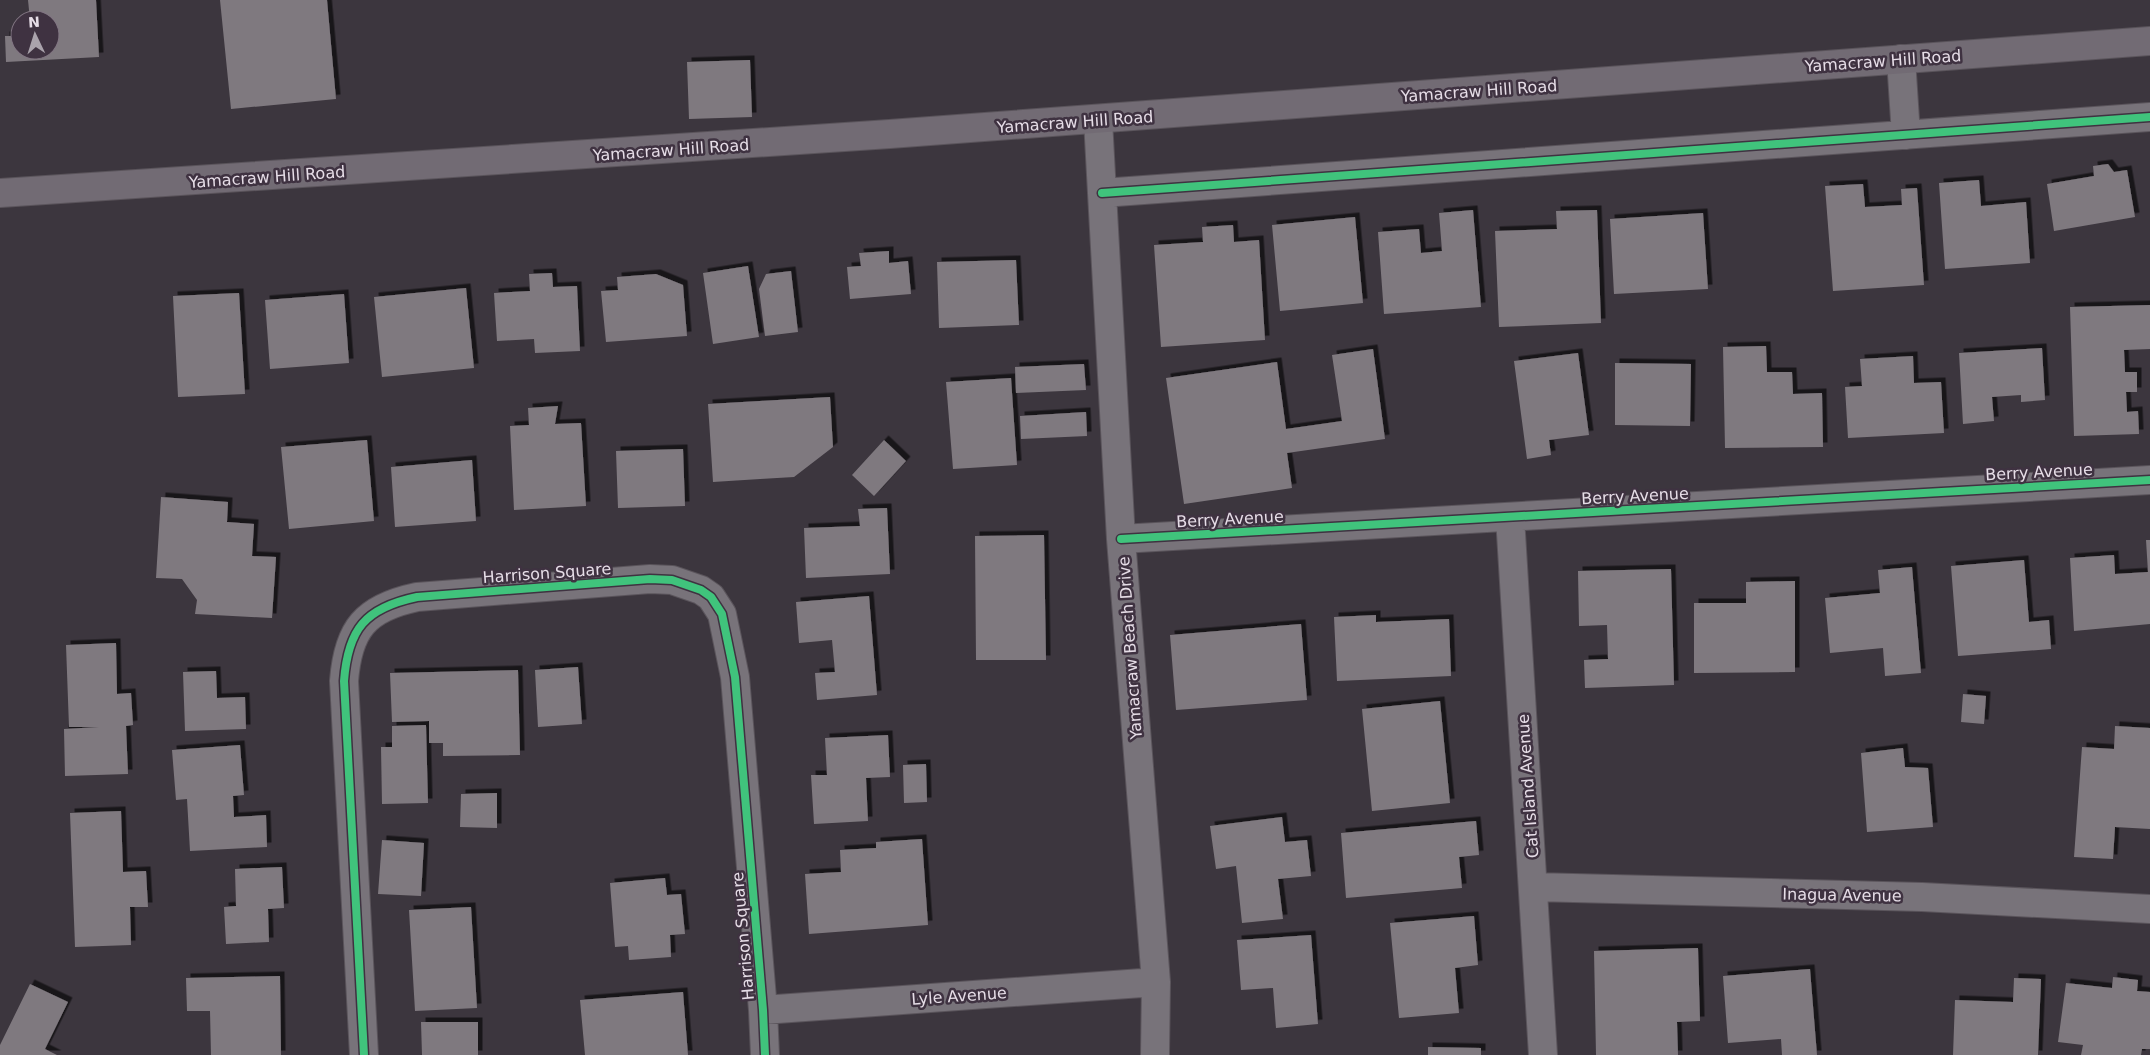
<svg xmlns="http://www.w3.org/2000/svg" width="2150" height="1055" font-family="'DejaVu Sans',sans-serif">
  <style>
    .building { fill: #7f797f; filter: url(#shadow) }
    .lines { fill: none; stroke-linecap: round; stroke-linejoin: round }
    .minor-casing { stroke: #5a545b; stroke-width: 30 }
    .secondary-casing { stroke: #5a545b; stroke-width: 30 }
    .minor { stroke: #78737a; stroke-width: 28 }
    .secondary { stroke: #726b74; stroke-width: 28 }
    .cycleway-casing { stroke: #3f3241; stroke-width: 11 }
    .cycleway { stroke: #40c37c; stroke-width: 8 }
    .labels { text-anchor: middle; dominant-baseline: central; stroke-width: 5; stroke-linejoin: round; paint-order: stroke }
    .street-label { font-size: 16px; fill: #e6dde7; stroke: #3f3241 }
  </style>
  <defs>
    <filter id="shadow"><feDropShadow dx="4.5" dy="-4.5" stdDeviation="0" flood-color="#0009"/></filter>
  </defs>
  <rect width="100%" height="100%" fill="#3c363e"/>
  <!-- building -->
  <path class="building" d="M28,0H96L99,57L6,62L5,36H20V50H50V20H30Z
    M220,0H327L336,99L231,109Z
    M750,60L752,117L689,119L687,62Z
    M2108,164L2114,172L2127,170L2135,217L2054,231L2047,184L2094,176L2093,166Z
    M1979,180L1981,206L2026,202L2030,263L1945,269L1939,183Z
    M1863,184L1865,207L1902,205L1901,189L1917,188L1924,285L1833,291L1825,186Z
    M1473,210L1481,307L1384,314L1378,232L1419,229L1421,253L1442,251L1439,213Z
    M1597,210L1601,323L1499,327L1495,231L1557,229L1556,211Z
    M1703,213L1708,289L1614,294L1610,219Z
    M1355,217L1363,303L1280,311L1272,225Z
    M1233,225L1234,242L1259,240L1265,340L1161,347L1154,245L1203,242L1202,227Z
    M889,251V263L908,261L911,294L850,299L847,267L861,266L859,253Z
    M1016,260L1019,325L939,328L937,262Z
    M748,266L759,337L713,344L703,273Z
    M791,271L798,332L765,336L759,289L766,274Z
    M552,273L553,287L577,286L580,351L535,353L534,339L497,341L494,293L530,291L529,274Z
    M656,274L683,285L687,336L606,342L601,291L618,290L617,277Z
    M466,288L474,368L382,377L374,297Z
    M239,293L245,394L178,397L173,296Z
    M344,294L349,363L270,369L265,300Z
    M2150,305V349L2124,350L2125,372H2137V392H2126L2127,412L2138,411L2139,434L2074,436L2070,307Z
    M1766,346L1767,372H1792L1793,394L1822,393L1823,447L1725,448L1723,347Z
    M2042,348L2045,400L2021,402V395L1992,397L1994,421L1963,424L1959,353Z
    M1373,349L1385,439L1287,453L1292,488L1184,504L1166,378L1277,362L1286,429L1342,421L1332,355Z
    M1578,353L1589,435L1549,440L1551,455L1527,459L1514,361Z
    M1913,356L1914,383L1941,382L1944,433L1848,438L1845,387L1862,386L1860,359Z
    M1615,363L1691,364L1690,426L1615,425Z
    M1084,364L1086,390L1016,393L1015,367Z
    M1011,378L1017,465L953,469L946,382Z
    M830,397L833,447L794,477L713,482L708,404Z
    M558,406L555,424L581,423L586,506L514,510L510,426L529,425L528,408Z
    M1086,412L1087,436L1021,439L1020,416Z
    M367,440L374,521L289,529L281,447Z
    M884,440L906,461L874,496L852,475Z
    M683,449L685,506L618,508L616,451Z
    M472,460L476,521L395,527L391,467Z
    M161,497L228,502L227,522L254,524L252,556L276,557L272,618L195,614L197,600L182,579L156,578Z
    M887,508L890,574L806,578L804,528L860,526L858,509Z
    M1044,535L1046,660H976L975,536Z
    M2146,540H2150V624L2074,631L2070,558L2114,555L2115,574L2148,572Z
    M2024,560L2029,622L2049,620L2051,649L1958,656L1951,566Z
    M1912,567L1921,673L1885,676L1883,648L1830,653L1825,598L1880,593L1878,570Z
    M1671,569L1674,685L1585,688L1584,660L1608,659L1607,625L1579,626L1578,571Z
    M1795,581V672L1694,673V603H1746V582Z
    M869,596L877,695L817,700L815,673L835,672L832,640L799,643L796,602Z
    M1376,615V622L1449,619L1451,676L1337,681L1334,617Z
    M1301,624L1307,700L1176,710L1170,635Z
    M116,643L117,694L131,693L133,725L126,726L128,774L65,776L64,729L99,727H69L66,645Z
    M578,667L582,724L538,727L535,670Z
    M518,670L520,755L443,756V743H429V721L392,722L390,673Z
    M216,671L217,698L245,697L246,729L185,731L183,672Z
    M1963,694L1986,696L1984,724L1961,722Z
    M1440,701L1450,803L1372,811L1362,709Z
    M426,725L428,803L382,804L381,747H392V726Z
    M2115,726L2150,728V829L2115,827L2113,859L2074,857L2082,747L2114,749Z
    M888,735L890,777L866,778L868,821L814,824L811,775H827L825,738Z
    M240,745L244,795L233,796L234,817L266,815L267,847L190,851L187,799L176,800L172,750Z
    M1903,748L1905,767L1928,768L1933,827L1867,832L1861,753Z
    M926,764L927,802L904,803L903,765Z
    M497,793V828L460,827L461,794Z
    M121,811L123,872L146,871L148,907H130L131,945L75,947L70,813Z
    M1282,817L1285,842L1307,840L1311,876L1278,879L1283,919L1242,923L1236,866L1216,869L1210,826Z
    M1476,821L1479,855L1459,857L1462,888L1346,898L1341,833Z
    M922,839L928,925L809,934L805,874L841,872L840,850L876,848V842Z
    M382,840L424,843L421,896L378,894Z
    M282,867L284,908L268,909L269,942L226,944L224,907L236,906L235,869Z
    M665,878L667,895L681,894L685,934L670,935L671,957L629,960L628,946L615,947L610,883Z
    M471,907L477,1008L415,1011L409,910Z
    M1474,916L1478,965L1455,968L1459,1013L1399,1018L1390,923Z
    M1311,935L1318,1024L1276,1028L1273,988L1241,990L1237,940Z
    M1698,948L1700,1021L1677,1022L1678,1055H1596L1594,951Z
    M1810,969L1817,1055H1782L1781,1039L1728,1043L1723,976Z
    M280,976L281,1055H211L210,1011H187L186,978Z
    M2113,977L2138,980L2137,991L2150,992V1049H2142L2141,1055H2081L2083,1045L2058,1042L2066,983L2112,988Z
    M2014,978L2041,979L2038,1055H1953L1955,1000L2013,1002Z
    M30,984L68,1002L45,1049L57,1055H0V1045Z
    M683,992L688,1055H585L580,1000Z
    M421,1022H478V1055H422Z
    M1428,1047L1481,1048V1055H1428Z"/>
  <g class="lines">
    <defs>
      <path id="minor" d="M1901,59L1906,135
        M1098,120L1121,539L1156,982L1155,1055
        M1102,193L2150,117
        M1510,517L1543,1055
        M1121,539L2150,480
        M1534,887L1922,897L2150,909
        M763,1010L1156,982
        M364,1055L344,681C348,629 365,608 417,597L650,579L672,580L701,590L711,597L722,614L735,677L763,1010L765,1055"/>
      <path id="secondary" d="M0,193C717,149 1434,95 2150,41"/>
    </defs>
    <!-- minor casing -->
    <use href="#minor" class="minor-casing"/>
    <!-- secondary casing -->
    <use href="#secondary" class="secondary-casing"/>
    <!-- minor -->
    <use href="#minor" class="minor"/>
    <!-- secondary -->
    <use href="#secondary" class="secondary"/>
    <defs>
      <path id="cycleway" d="M1102,193L2150,117
        M1121,539L2150,480
        M364,1055L344,681C348,629 365,608 417,597L650,579L672,580L701,590L711,597L722,614L735,677L763,1010L765,1055"/>
    </defs>
    <!-- cycleway casing -->
    <use href="#cycleway" class="cycleway-casing"/>
    <!-- cycleway -->
    <use href="#cycleway" class="cycleway"/>
  </g>
  <g class="labels">
    <!-- street labels -->
    <g class="street-label">
      <text transform="translate(1883 61) rotate(-4)">Yamacraw Hill Road</text>
      <text transform="translate(1479 91) rotate(-4)">Yamacraw Hill Road</text>
      <text transform="translate(1075 122) rotate(-4)">Yamacraw Hill Road</text>
      <text transform="translate(671 150) rotate(-4)">Yamacraw Hill Road</text>
      <text transform="translate(267 177) rotate(-4)">Yamacraw Hill Road</text>
      <text transform="translate(2039 472) rotate(-3)">Berry Avenue</text>
      <text transform="translate(1635 496) rotate(-3)">Berry Avenue</text>
      <text transform="translate(1230 519) rotate(-3)">Berry Avenue</text>
      <text transform="translate(547 573) rotate(-4)">Harrison Square</text>
      <text transform="translate(1130 648) rotate(-94)">Yamacraw Beach Drive</text>
      <text transform="translate(1528 786) rotate(-94)">Cat Island Avenue</text>
      <text transform="translate(1842 895) rotate(1)">Inagua Avenue</text>
      <text transform="translate(743 936) rotate(-95)">Harrison Square</text>
      <text transform="translate(959 996) rotate(-4)">Lyle Avenue</text>
    </g>
  </g>
  <!-- north arrow -->
  <g transform="translate(35 35) rotate(356)"><circle r="24" fill="#3f3241" stroke="#827683"/>
  <path d="M0-4L9 19L0 12L-9 19Z" fill="#aaa3ac"/>
  <text y="-8" font-size="14" font-weight="bold" text-anchor="middle" fill="#e6dde7">N</text>
  </g>
</svg>
